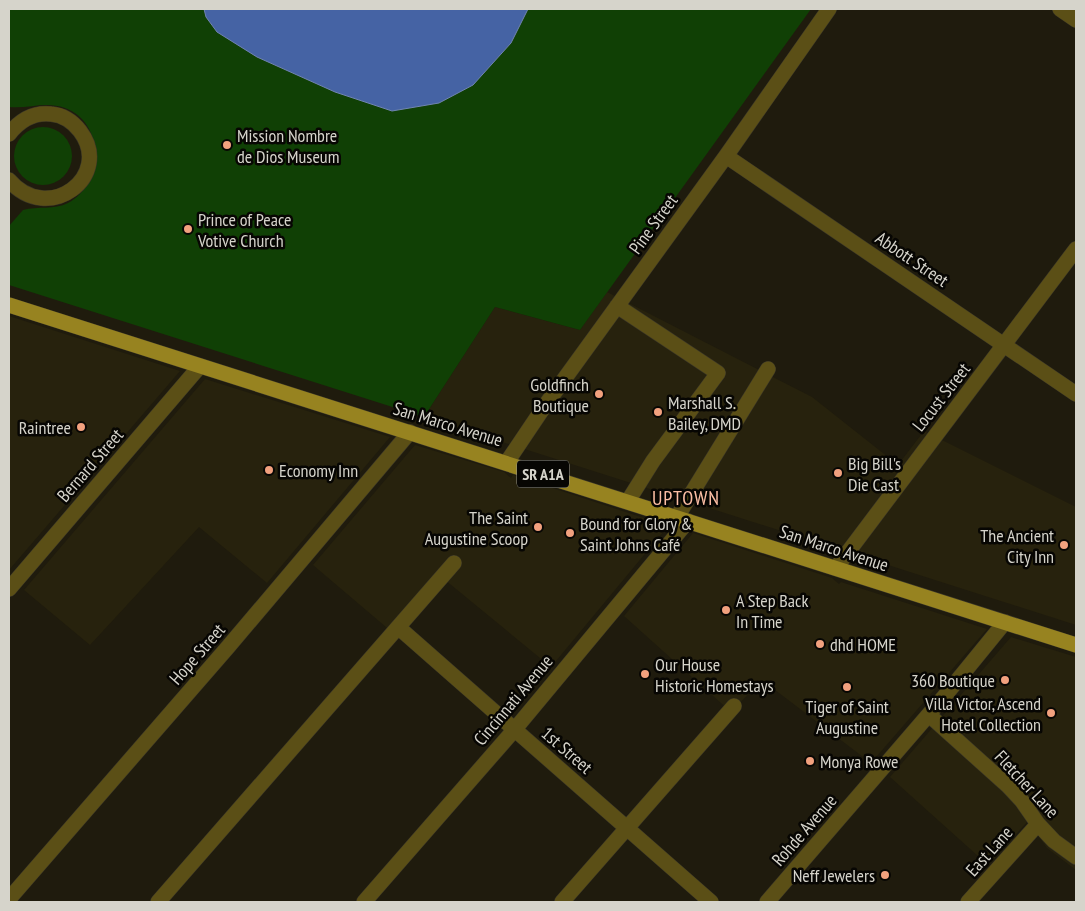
<svg xmlns="http://www.w3.org/2000/svg" width="1085" height="911" font-family="'PT Sans Narrow',sans-serif">
  <style>
    .built { fill: #27220d }
    .green { fill: #104005 }
    .water { fill: #4563a4; stroke: #7085b0 }
    .lines { fill: none; stroke-linecap: round; stroke-linejoin: round }
    .minor-casing { stroke: #393528; stroke-width: 16 }
    .major-casing { stroke: #393528; stroke-width: 16 }
    .minor { stroke: #5b4f16; stroke-width: 15 }
    .major { stroke: #978320; stroke-width: 15 }
    .poi-dot { fill: #f2a17e; stroke: #070603; stroke-width: 2 }
    .labels { text-anchor: middle; dominant-baseline: central; stroke-width: 5; stroke-linejoin: round; paint-order: stroke }
    .shield { fill: #070603; stroke: #98968f; stroke-width: 1 }
    .shield-label { font-size: 16px; font-weight: bold; fill: #d6d4cb }
    .poi-label { font-size: 18px; fill: #d6d4cb; stroke: #070603; text-anchor: start }
    .street-label { font-size: 18px; fill: #d6d4cb; stroke: #070603 }
    .quarter-label { font-size: 20px; letter-spacing: 1px; fill: #fcbea4; stroke: #070603 }
  </style>
  <rect width="100%" height="100%" fill="#1f1b0d"/>
  <!-- built -->
  <path class="built" d="M607,292L812,397L898,465L924,431L1076,507V625L424,417L495,307L580,330Z
    M9,316L180,371L9,570Z
    M205,379L390,437L267,583L199,527L90,645L24,590Z
    M415,445L504,472L511,478L513,475L668,526L551,667L439,575L393,633L313,565Z
    M693,533L832,578L839,584L841,582L987,629L871,763L762,680L731,712L624,616Z
    M1011,637L1076,657V870L1047,848L1028,821L988,865L890,777Z"/>
  <!-- green -->
  <path class="green" d="M9,9H204L206,17L217,32L257,57L335,92L480,77L511,43L528,9H811L580,330L495,307L424,417L9,285V226L23,210C38,206 54,210 68,203C104,184 105,122 65,108C45,101 29,109 9,107Z
    M14 156a29 29 0 1 1 58 0a29 29 0 1 1-58 0Z"/>
  <!-- water -->
  <path class="water" d="M204,9H528L511,43L473,85L439,103L392,111L335,92L257,57L217,32L206,17Z"/>
  <g class="lines">
    <defs>
      <path id="minor" d="M1060,9L1076,20
        M9,134C20,120 33,112 51,114C63,115 73,122 80,131C114,176 48,226 9,180
        M726,156L1076,394
        M617,306L718,373L653,461L628,501
        M507,462L544,407L726,156L829,9
        M677,517L768,369
        M836,568L1076,249
        M9,589L200,366
        M398,627L711,902
        M929,715L1008,786L1022,801L1038,824L1054,841L1076,857
        M9,899L228,647L410,432
        M158,902L454,563
        M364,902L515,729L688,521
        M562,902L734,706
        M767,902L943,698L1005,622
        M968,902L1038,824"/>
      <path id="major" d="M9,305L1076,645"/>
    </defs>
    <!-- minor casing -->
    <use href="#minor" class="minor-casing"/>
    <!-- major casing -->
    <use href="#major" class="major-casing"/>
    <!-- minor -->
    <use href="#minor" class="minor"/>
    <!-- major -->
    <use href="#major" class="major"/>
  </g>
  <!-- markers -->
  <g class="poi-dot">
    <circle cx="227" cy="145" r="5"/>
    <circle cx="188" cy="229" r="5"/>
    <circle cx="599" cy="394" r="5"/>
    <circle cx="658" cy="412" r="5"/>
    <circle cx="81" cy="427" r="5"/>
    <circle cx="269" cy="470" r="5"/>
    <circle cx="838" cy="473" r="5"/>
    <circle cx="538" cy="527" r="5"/>
    <circle cx="570" cy="533" r="5"/>
    <circle cx="1064" cy="545" r="5"/>
    <circle cx="726" cy="610" r="5"/>
    <circle cx="820" cy="644" r="5"/>
    <circle cx="645" cy="674" r="5"/>
    <circle cx="1005" cy="680" r="5"/>
    <circle cx="847" cy="687" r="5"/>
    <circle cx="1051" cy="713" r="5"/>
    <circle cx="810" cy="761" r="5"/>
    <circle cx="885" cy="875" r="5"/>
  </g>
  <g class="labels">
    <!-- shield labels -->
    <rect class="shield" x="517" y="460.5" width="52" height="27" rx="4"/>
    <g class="shield-label">
      <text x="543" y="474">SR A1A</text>
    </g>
    <!-- poi labels -->
    <g class="poi-label">
      <text x="237" y="135">Mission Nombre<tspan x="237" dy="21">de Dios Museum</tspan></text>
      <text x="198" y="219">Prince of Peace<tspan x="198" dy="21">Votive Church</tspan></text>
      <text x="589" y="384" text-anchor="end">Goldfinch<tspan x="589" dy="21">Boutique</tspan></text>
      <text x="668" y="402">Marshall S.<tspan x="668" dy="21">Bailey, DMD</tspan></text>
      <text x="71" y="427" text-anchor="end">Raintree</text>
      <text x="848" y="463">Big Bill's<tspan x="848" dy="21">Die Cast</tspan></text>
      <text x="279" y="470">Economy Inn</text>
      <text x="528" y="517" text-anchor="end">The Saint<tspan x="528" dy="21">Augustine Scoop</tspan></text>
      <text x="580" y="523">Bound for Glory &amp;<tspan x="580" dy="21">Saint Johns Café</tspan></text>
      <text x="1054" y="535" text-anchor="end">The Ancient<tspan x="1054" dy="21">City Inn</tspan></text>
      <text x="736" y="600">A Step Back<tspan x="736" dy="21">In Time</tspan></text>
      <text x="830" y="644">dhd HOME</text>
      <text x="655" y="664">Our House<tspan x="655" dy="21">Historic Homestays</tspan></text>
      <text x="995" y="680" text-anchor="end">360 Boutique</text>
      <text x="1041" y="703" text-anchor="end">Villa Victor, Ascend<tspan x="1041" dy="21">Hotel Collection</tspan></text>
      <text x="847" y="706" text-anchor="middle">Tiger of Saint<tspan x="847" dy="21">Augustine</tspan></text>
      <text x="820" y="761">Monya Rowe</text>
      <text x="875" y="875" text-anchor="end">Neff Jewelers</text>
    </g>
    <!-- street labels -->
    <g class="street-label">
      <text transform="translate(653 224) rotate(-54)">Pine Street</text>
      <text transform="translate(912 259) rotate(34)">Abbott Street</text>
      <text transform="translate(941 397) rotate(-52)">Locust Street</text>
      <text transform="translate(448 424) rotate(17)">San Marco Avenue</text>
      <text transform="translate(90 465) rotate(-49)">Bernard Street</text>
      <text transform="translate(834 548) rotate(18)">San Marco Avenue</text>
      <text transform="translate(197 654) rotate(-49)">Hope Street</text>
      <text transform="translate(513 700) rotate(-50)">Cincinnati Avenue</text>
      <text transform="translate(567 750) rotate(41)">1st Street</text>
      <text transform="translate(1027 784) rotate(47)">Fletcher Lane</text>
      <text transform="translate(804 830) rotate(-49)">Rohde Avenue</text>
      <text transform="translate(989 851) rotate(-48)">East Lane</text>
    </g>
    <!-- quarter labels -->
    <g class="quarter-label">
      <text x="686" y="498">UPTOWN</text>
    </g>
  </g>
  <!-- border -->
  <rect width="1085" height="911" fill="none" stroke="#d6d4cb" stroke-width="20"/>
</svg>
